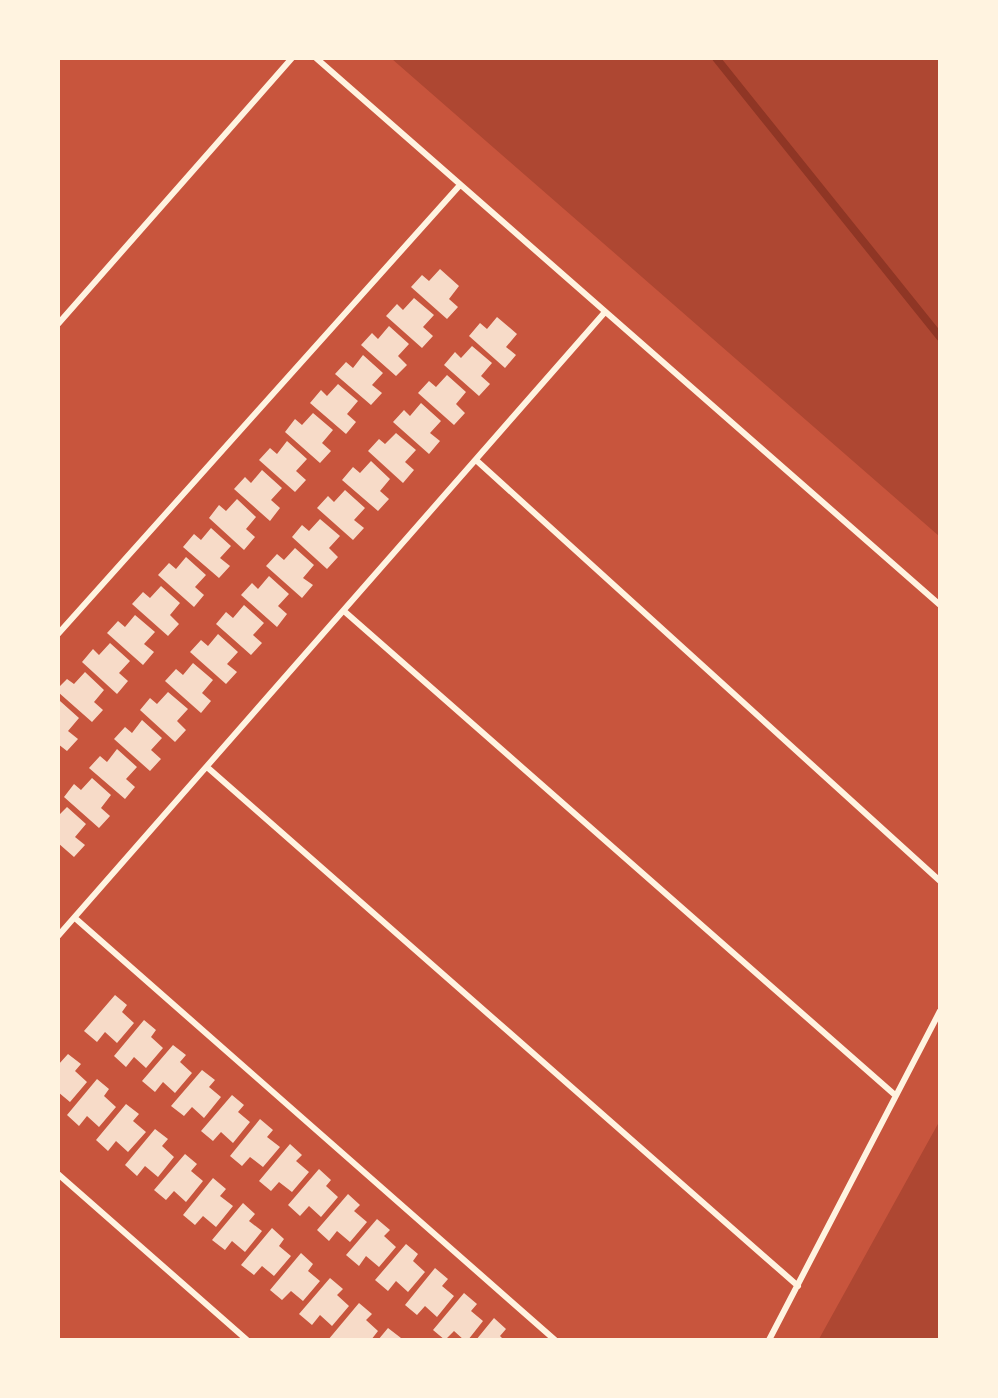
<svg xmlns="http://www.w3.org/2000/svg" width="998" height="1398" font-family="'Roboto Condensed',sans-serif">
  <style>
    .green { fill: #ae4732 }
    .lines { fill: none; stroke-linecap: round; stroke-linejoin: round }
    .stream { stroke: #8f3625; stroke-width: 8 }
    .building { fill: #f7dbc8 }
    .minor { stroke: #fff3e0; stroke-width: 6 }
  </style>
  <rect width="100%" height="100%" fill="#c8553d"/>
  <!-- green -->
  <path class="green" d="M392,59H939V536Z
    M939,1122V1339H819Z"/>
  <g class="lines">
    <!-- stream -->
    <path class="stream" d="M716,58L940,337"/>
  </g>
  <!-- building -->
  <path class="building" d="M440,269L459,286L449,299L458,307L447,319L411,287L422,275L429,281Z
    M414,298L434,315L423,327L433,336L422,348L386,316L397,304L403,310Z
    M497,317L517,334L506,347L516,355L505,368L469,336L480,323L487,329Z
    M389,326L409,344L398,356L407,365L396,376L361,345L372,333L378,339Z
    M472,346L492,363L481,376L490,384L479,396L444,365L455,352L461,358Z
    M363,355L383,373L372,385L382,393L371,405L335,374L346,362L353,368Z
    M447,375L466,392L456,404L465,413L454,425L418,393L429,381L436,387Z
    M338,384L358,401L347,414L356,422L346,434L310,403L321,390L327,396Z
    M421,403L441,421L430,433L440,441L429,454L393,422L404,410L410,416Z
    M313,413L333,430L322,443L331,451L320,463L285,432L295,419L302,425Z
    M396,433L416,450L405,462L414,470L403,483L368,451L379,439L385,444Z
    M287,441L307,459L296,471L306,480L295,492L259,460L270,448L277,454Z
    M371,461L390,479L380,491L389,499L378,511L342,480L353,467L360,473Z
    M262,470L282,488L271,500L280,508L270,521L234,489L245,477L251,483Z
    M345,490L365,508L354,520L364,528L353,540L317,508L328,496L334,502Z
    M237,499L256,517L246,529L255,537L244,550L209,518L219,505L226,511Z
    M320,519L340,536L329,548L338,557L327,569L292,537L302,525L309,531Z
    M211,528L231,546L220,558L230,566L219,578L183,547L194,534L201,540Z
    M295,548L314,565L303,578L313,585L302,598L266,566L277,554L284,560Z
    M186,557L206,575L195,587L204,595L194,607L158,575L169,563L176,569Z
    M269,576L289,594L278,606L287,614L277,627L241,595L252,583L258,589Z
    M161,586L180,603L170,615L179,624L168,636L132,604L143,592L150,598Z
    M244,605L264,623L253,635L262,643L251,655L216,624L226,612L233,618Z
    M135,615L155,632L144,644L154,652L143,665L107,633L118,621L125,627Z
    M218,634L238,652L227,664L237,672L226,684L190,652L201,640L208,646Z
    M110,643L130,661L119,673L128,681L117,694L82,662L93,649L99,655Z
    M193,663L213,680L202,693L211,701L201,713L165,681L176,669L183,675Z
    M85,672L104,690L94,702L103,710L92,722L58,692V688L67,679L74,684Z
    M168,692L188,709L177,721L186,730L175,742L140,710L150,698L157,704Z
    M60,701L79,718L68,731L78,739L67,751L58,744Z
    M142,720L162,738L151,750L161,759L150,771L114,739L125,727L132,733Z
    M117,749L137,767L126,779L135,787L125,799L89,768L100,756L107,762Z
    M92,778L111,795L101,808L110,816L99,828L64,797L74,784L81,790Z
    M67,807L86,824L75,837L85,845L74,857L58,843V816Z
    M115,995L127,1005L122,1012L134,1023L117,1043L105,1032L97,1042L84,1031Z
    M144,1020L156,1030L151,1037L163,1048L146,1068L134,1057L126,1067L114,1056Z
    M173,1045L186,1055L180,1062L192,1073L175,1093L163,1082L155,1092L142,1081Z
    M68,1054L81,1064L75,1071L87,1082L70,1102L58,1092V1065Z
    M202,1070L215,1080L209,1087L221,1097L204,1118L192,1107L184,1116L171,1106Z
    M97,1079L109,1089L104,1096L116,1107L99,1127L87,1116L79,1126L67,1115Z
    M232,1095L244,1105L238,1112L250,1122L233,1143L221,1132L213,1141L201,1131Z
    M126,1104L139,1114L133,1121L146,1132L128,1152L116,1141L108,1151L96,1140Z
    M260,1119L273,1130L267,1137L280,1147L263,1167L250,1157L242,1166L230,1156Z
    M155,1129L168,1139L162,1146L174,1157L158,1177L145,1166L137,1176L125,1165Z
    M290,1144L302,1155L296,1161L309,1172L292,1192L279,1182L271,1191L259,1181Z
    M185,1154L197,1164L191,1171L203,1181L186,1202L174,1191L166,1200L154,1190Z
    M319,1169L331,1180L326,1186L338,1197L321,1217L309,1206L300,1216L288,1205Z
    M213,1178L226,1189L220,1196L233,1206L216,1227L203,1216L195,1225L183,1215Z
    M348,1194L360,1205L354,1211L367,1222L350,1242L337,1231L329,1241L317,1230Z
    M243,1203L255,1214L249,1221L262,1231L245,1252L232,1241L225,1250L212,1240Z
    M377,1219L390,1230L384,1236L396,1247L379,1267L366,1256L359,1266L346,1255Z
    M272,1228L284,1239L279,1246L291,1256L274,1276L262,1266L254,1275L241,1265Z
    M406,1244L418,1254L413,1261L425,1272L408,1292L396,1281L388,1291L375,1280Z
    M301,1253L313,1264L308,1271L320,1281L303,1301L291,1291L282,1300L270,1290Z
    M435,1268L448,1279L442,1286L454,1296L437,1317L425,1306L417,1315L405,1305Z
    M330,1278L343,1289L337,1295L349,1306L332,1326L320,1315L312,1325L299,1314Z
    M464,1293L477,1304L471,1311L483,1321L468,1340H464L454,1331L445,1340L433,1330Z
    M359,1303L372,1314L366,1320L378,1331L371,1340H328Z
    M494,1318L506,1329L500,1336L504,1340H476Z
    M388,1328L401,1338L400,1340H378Z"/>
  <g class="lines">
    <!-- minor -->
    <path class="minor" d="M316,58L940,605
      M58,324L292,58
      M476,460L940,881
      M344,611L895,1095
      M58,634L460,185
      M207,767L798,1286
      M75,918L555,1340
      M58,936L605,312
      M58,1174L247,1340
      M769,1340L940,1011"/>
  </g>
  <!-- border -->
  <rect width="998" height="1398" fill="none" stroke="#fff3e0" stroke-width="120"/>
</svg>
